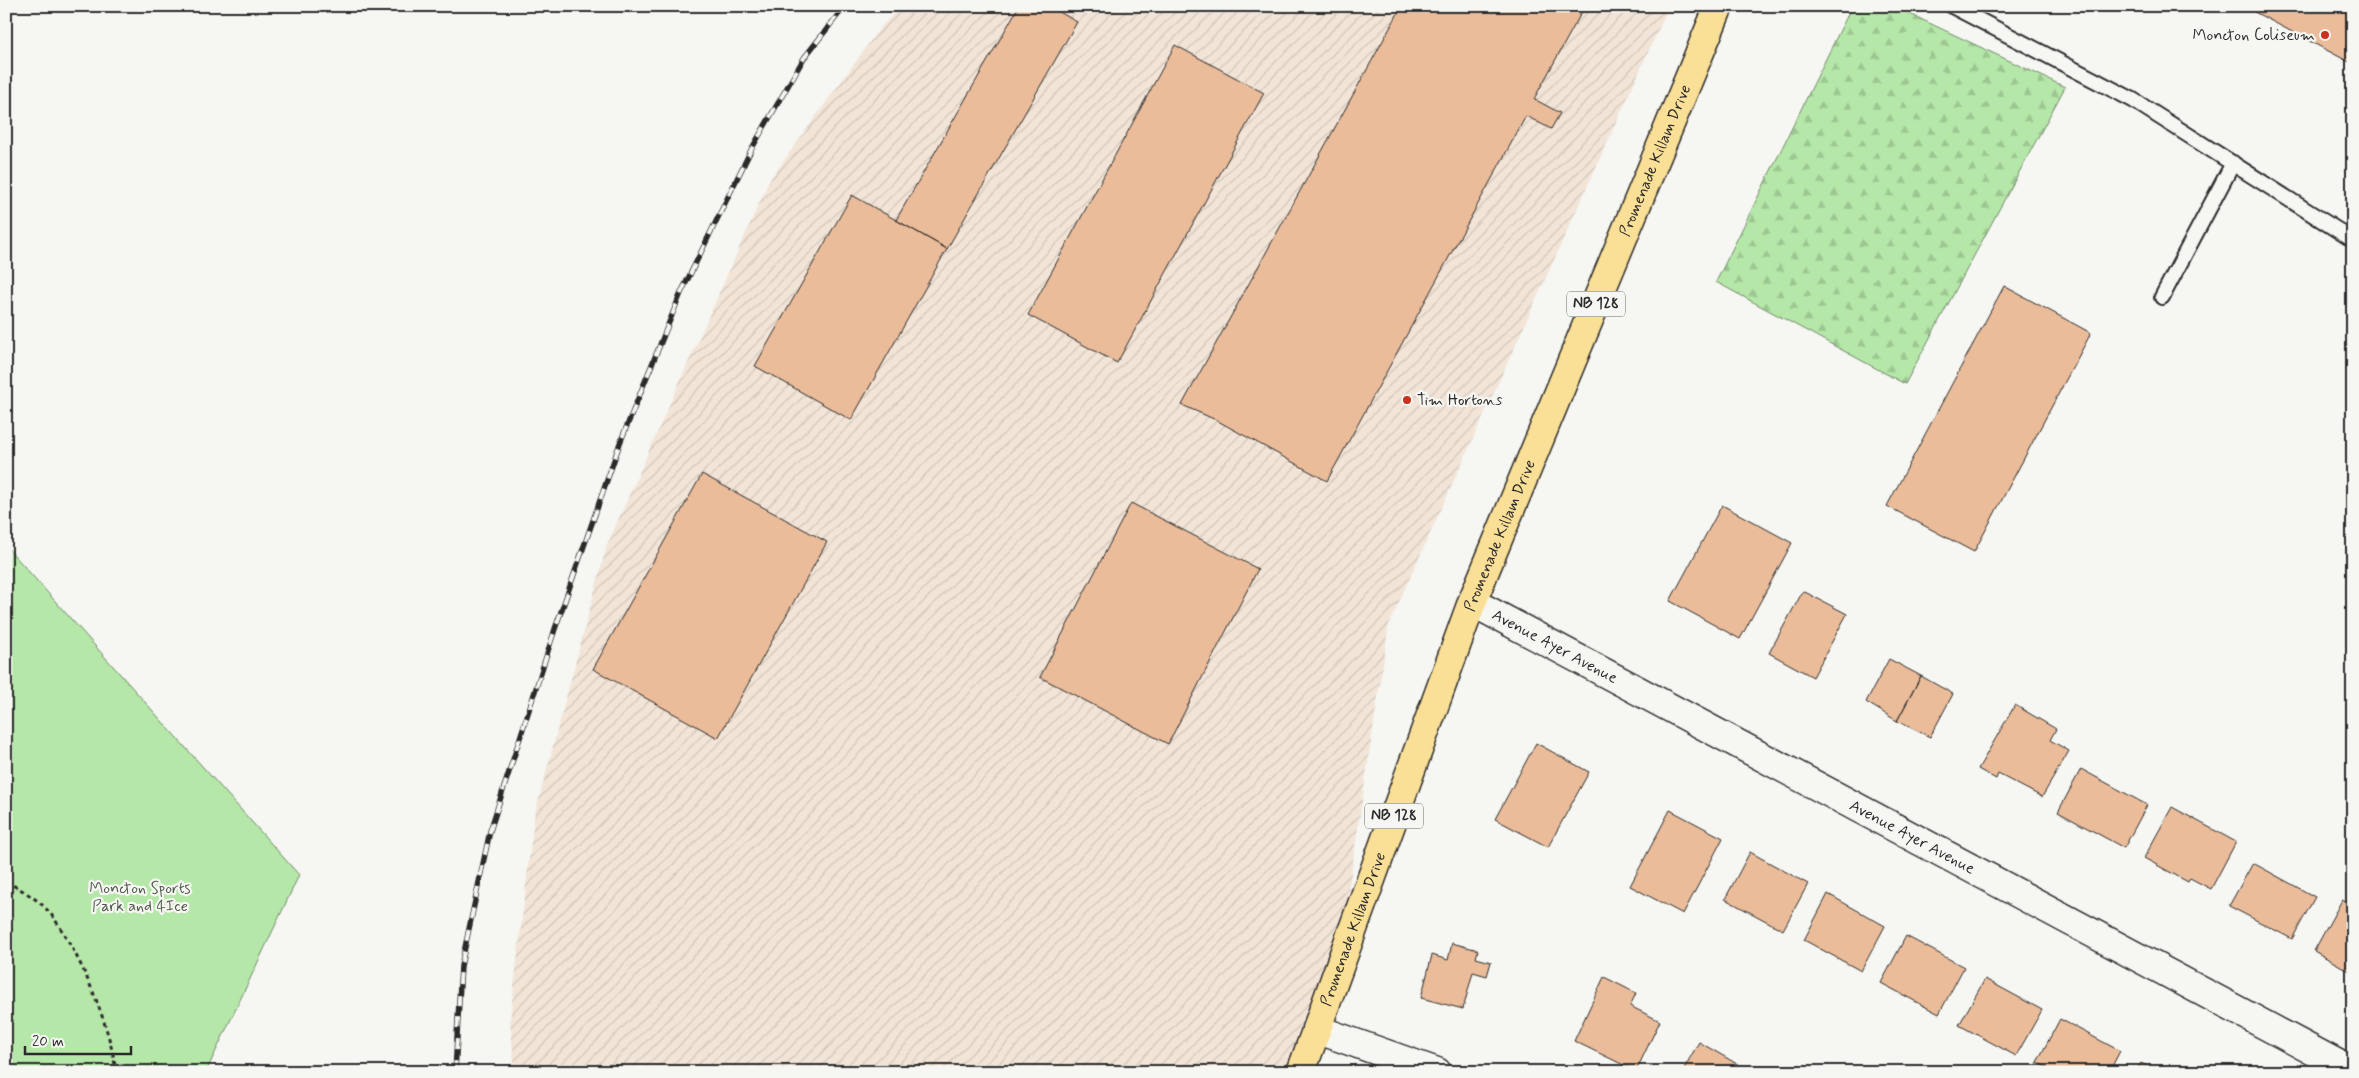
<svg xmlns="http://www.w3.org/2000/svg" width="2359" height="1078" font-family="Mynerve,sans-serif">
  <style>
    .industrial { fill: url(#industrial-furrows) }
    .forest { fill: url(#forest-firs); stroke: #70896a }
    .green { fill: #b5e7a8; stroke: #70896a }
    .building { fill: #eabc9a; stroke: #2b2b2b }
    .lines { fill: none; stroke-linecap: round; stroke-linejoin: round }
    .lane-casing { stroke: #2b2b2b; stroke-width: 18 }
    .street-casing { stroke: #2b2b2b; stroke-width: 31 }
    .secondary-casing { stroke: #2b2b2b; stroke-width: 31 }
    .primary-casing { stroke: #2b2b2b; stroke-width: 31 }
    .path { stroke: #2b2b2b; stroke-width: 3; stroke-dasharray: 4 4; stroke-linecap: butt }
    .lane { stroke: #f6f6f2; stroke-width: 14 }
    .street { stroke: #f6f6f2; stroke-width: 28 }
    .secondary { stroke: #f6f6f2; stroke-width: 28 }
    .primary { stroke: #fadf96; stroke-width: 28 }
    .rail-casing { stroke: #2b2b2b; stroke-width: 5.5 }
    .rail { stroke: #f6f6f2; stroke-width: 4; stroke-dasharray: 11; stroke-linecap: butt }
    .poi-dot { fill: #c8321e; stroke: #f6f6f2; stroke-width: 2 }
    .labels { text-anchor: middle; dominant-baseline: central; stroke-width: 4.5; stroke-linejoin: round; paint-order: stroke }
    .shield { fill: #f6f6f2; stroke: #686867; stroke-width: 1 }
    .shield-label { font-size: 15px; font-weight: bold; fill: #2b2b2b }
    .poi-label { font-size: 16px; fill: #2b2b2b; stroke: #f6f6f2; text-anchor: end }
    .street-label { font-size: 16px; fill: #2b2b2b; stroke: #f6f6f2 }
    .park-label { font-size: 16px; fill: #4e5a4a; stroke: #f6f6f2 }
  </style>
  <defs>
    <pattern id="industrial-furrows" width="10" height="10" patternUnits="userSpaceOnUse" patternTransform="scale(1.25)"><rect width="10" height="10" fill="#f2e5d8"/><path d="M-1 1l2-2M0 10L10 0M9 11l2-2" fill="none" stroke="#d0c5ba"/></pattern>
    <pattern id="forest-firs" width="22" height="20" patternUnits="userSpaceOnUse" patternTransform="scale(1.25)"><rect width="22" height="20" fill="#b5e7a8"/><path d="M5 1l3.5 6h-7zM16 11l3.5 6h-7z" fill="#9cc691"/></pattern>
  </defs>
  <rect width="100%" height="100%" fill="#f6f6f2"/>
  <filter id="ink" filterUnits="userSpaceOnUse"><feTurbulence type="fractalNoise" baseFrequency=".02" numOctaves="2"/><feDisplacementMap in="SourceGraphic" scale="10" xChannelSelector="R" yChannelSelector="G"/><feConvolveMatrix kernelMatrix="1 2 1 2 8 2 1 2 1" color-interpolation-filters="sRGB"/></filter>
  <g filter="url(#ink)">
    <!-- industrial -->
    <path class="industrial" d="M901,6H1669L1389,624L1331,1005L1306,1072H515L510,1020L534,817L607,545L769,181L880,28Z"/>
    <!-- forest -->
    <path class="forest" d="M1852,6H1893L2065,87L1905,384L1716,282Z"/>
    <!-- green -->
    <path class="green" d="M6,546L299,875L206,1072H6Z"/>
    <!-- building -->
    <path class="building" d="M1019,6H1049L1077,22L947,249L896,220Z
      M1402,6H1585L1534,99L1560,113L1551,129L1526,116L1327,481L1216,420L1182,405Z
      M2243,6H2353V64Z
      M1175,45L1264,93L1117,363L1028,315Z
      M852,195L947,249L851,420L755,366Z
      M2004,286L2091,333L1974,552L1887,506Z
      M702,474L827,542L718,738L593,669Z
      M1131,503L1258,569L1168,744L1040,677Z
      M1722,505L1792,543L1740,639L1670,601Z
      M1803,591L1847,614L1813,677L1769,653Z
      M1889,659L1921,676L1897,721L1866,702Z
      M1921,676L1953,694L1930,737L1897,721Z
      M2015,705L2056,729L2050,740L2069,751L2042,797L1998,774L1996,779L1978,769Z
      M1536,743L1589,772L1548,847L1495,819Z
      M2081,769L2147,805L2124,848L2058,812Z
      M2172,807L2236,842L2211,889L2190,878L2188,882L2144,858Z
      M1670,810L1723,838L1683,914L1630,886Z
      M1750,852L1808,884L1783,930L1725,899Z
      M2253,863L2315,897L2292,939L2229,906Z
      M1828,894L1885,926L1861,971L1804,940Z
      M2342,900L2353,905V973L2314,951Z
      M1906,936L1964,967L1939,1014L1881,983Z
      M1452,943L1478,950L1476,958L1491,962L1487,976L1473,972L1463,1009L1421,998L1432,955L1448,960Z
      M1604,977L1636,993L1630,1006L1660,1021L1636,1071L1574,1041Z
      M1985,979L2042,1010L2016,1056L1959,1025Z
      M2060,1019L2120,1051L2109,1072H2055L2037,1062Z
      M1699,1042L1751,1072H1682Z
      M2141,1063L2159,1072H2136Z"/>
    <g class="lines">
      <defs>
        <path id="lane" d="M1952,6L2133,100L2353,240
          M2162,297L2233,163"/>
        <path id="street" d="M1316,1029L1437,1072"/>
        <g id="secondary">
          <path id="s1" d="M1472,602L2353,1072"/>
        </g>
        <g id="primary">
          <path id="s2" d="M1301,1072L1472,602L1719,6"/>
        </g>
      </defs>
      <!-- lane casing -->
      <use href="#lane" class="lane-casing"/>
      <!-- street casing -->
      <use href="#street" class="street-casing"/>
      <!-- secondary casing -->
      <use href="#secondary" class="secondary-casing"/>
      <!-- primary casing -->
      <use href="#primary" class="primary-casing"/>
      <!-- path -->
      <path class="path" d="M6,882C22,889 39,900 50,913C79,951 110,1024 116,1072"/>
      <!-- lane -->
      <use href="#lane" class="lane"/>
      <!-- street -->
      <use href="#street" class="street"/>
      <!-- secondary -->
      <use href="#secondary" class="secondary"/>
      <!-- primary -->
      <use href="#primary" class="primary"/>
      <defs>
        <path id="rail" d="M455,1072L461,966L490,831L555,629L620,443L681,293L751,150L804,58L845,6"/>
      </defs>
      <!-- rail casing -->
      <use href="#rail" class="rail-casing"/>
      <!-- rail -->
      <use href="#rail" class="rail"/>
    </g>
  </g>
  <!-- markers -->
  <g class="poi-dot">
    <circle cx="2325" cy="35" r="5"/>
    <circle cx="1407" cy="400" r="5"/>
  </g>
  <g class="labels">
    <!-- shield labels -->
    <g class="shield">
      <rect x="1567" y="291.5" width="58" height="25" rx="4"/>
      <rect x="1365" y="803.5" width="58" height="25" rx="4"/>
    </g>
    <g class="shield-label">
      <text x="1596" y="304">NB 128</text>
      <text x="1394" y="816">NB 128</text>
    </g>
    <!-- poi labels -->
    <g class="poi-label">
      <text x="2315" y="35">Moncton Coliseum</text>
      <text x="1417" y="400" text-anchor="start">Tim Hortons</text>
    </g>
    <!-- street labels -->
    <g class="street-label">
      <text stroke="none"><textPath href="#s2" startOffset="978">Promenade Killam Drive</textPath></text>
      <text stroke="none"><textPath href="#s2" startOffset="572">Promenade Killam Drive</textPath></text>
      <text stroke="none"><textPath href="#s1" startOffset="94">Avenue Ayer Avenue</textPath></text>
      <text stroke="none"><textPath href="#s1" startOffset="499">Avenue Ayer Avenue</textPath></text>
      <text stroke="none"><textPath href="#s2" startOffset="152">Promenade Killam Drive</textPath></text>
    </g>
    <!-- park labels -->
    <g class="park-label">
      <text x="140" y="888">Moncton Sports<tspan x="140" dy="18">Park and 4Ice</tspan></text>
    </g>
  </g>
  <!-- margin -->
  <rect width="2359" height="1078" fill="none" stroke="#f6f6f2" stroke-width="25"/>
  <rect x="12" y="12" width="2334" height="1053" fill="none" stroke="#2b2b2b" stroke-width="2" filter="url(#ink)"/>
  <!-- scale -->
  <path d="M25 1046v8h106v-8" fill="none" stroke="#2b2b2b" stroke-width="2.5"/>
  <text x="32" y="1046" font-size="15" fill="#2b2b2b" stroke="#f6f6f2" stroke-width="4" paint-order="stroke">20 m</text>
</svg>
